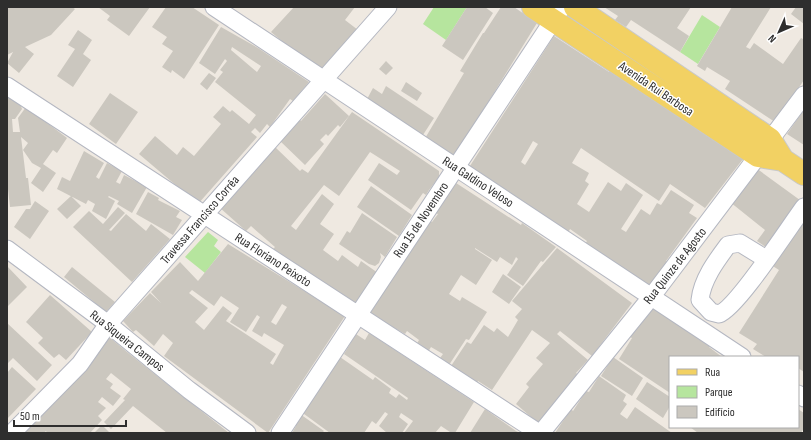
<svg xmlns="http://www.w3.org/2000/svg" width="811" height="440" font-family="'Sofia Sans Condensed',sans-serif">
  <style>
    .green { fill: #b6e59e }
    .building { fill: #cbc7bf; fill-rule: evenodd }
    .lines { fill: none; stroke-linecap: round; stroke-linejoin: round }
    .minor-casing { stroke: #b4b7c1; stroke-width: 19 }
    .major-casing { stroke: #c9c9c9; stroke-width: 24 }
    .minor { stroke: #fff; stroke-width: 17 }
    .major { stroke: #f2d163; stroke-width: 22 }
    .labels { text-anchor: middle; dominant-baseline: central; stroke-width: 3; stroke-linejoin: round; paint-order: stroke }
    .street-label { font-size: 13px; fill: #2e2e2e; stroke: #fff }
  </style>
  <rect width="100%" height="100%" fill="#efe9e1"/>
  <!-- green -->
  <path class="green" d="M434,7H467L446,40L423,24Z
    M702,15L720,27L698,64L680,52Z
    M208,232L218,240L214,246L221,252L205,273L185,257Z"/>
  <!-- building -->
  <path class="building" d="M7,7H72L75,9L51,35L25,47L34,54L19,73L7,63L13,52L7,55Z
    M98,7H150L129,36L107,20L110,16Z
    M166,7H192L219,25L184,79L172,70L171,73L162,67L173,51L162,44L167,37L152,27Z
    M294,7H355L345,20L358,30L319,72L271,32Z
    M467,7H485L493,13L463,60L442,46Z
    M501,7H514L537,23L453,159L424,140L464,73L460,71L483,33H484Z
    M604,7H691L677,28L689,36L680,52L631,20L626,27L615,20L618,16Z
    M732,7H771L746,47L750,49L754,43L783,64L801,38L803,39L804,37V80L775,122L725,89L730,81L707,67L705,71L697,66Z
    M796,7H804V24L791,14Z
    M221,27L258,48L309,82L293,101L290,99L270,127L267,124L260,133L255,128L251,132L257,137L198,204L139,154L155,136L177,155L183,147L194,156L221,124L213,117L223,106L230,112L232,110L249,124L256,115L215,82L223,72L220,70L227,61L225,59L215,74L199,63ZM232,47L261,66L257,72L231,50Z
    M78,30L92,40L83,54L91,60L73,87L57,76L75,49L68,45Z
    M554,36L609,72L611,68L743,159L705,208L670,184L659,201L581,148L572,163L589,173L585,181L589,184L577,204L589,212L608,182L621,191L626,183L643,195L621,229L626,232L641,209L650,215L657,203L661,205L671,190L694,205L689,213L697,218L666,261L669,263L649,291L583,247L587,241L570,229L568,233L468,169ZM533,141L538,144L525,165L521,162Z
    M386,61L393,68L386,75L379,69Z
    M209,73L216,78L207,90L200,84Z
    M406,82L422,93L417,101L401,91Z
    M386,86L434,118L421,138L366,101L373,88L382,94Z
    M110,93L138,112L116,144L89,124Z
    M7,94L19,101L22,109L15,119H12L13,132H20L18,118L26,107L67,138L57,153L53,150L43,164L56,173L43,192L31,183L41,168L32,163L23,150L28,143L21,137L26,178H28L31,205L10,207L7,180Z
    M325,94L349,116L340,127L338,125L328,136L326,134L320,140L324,144L305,165L279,140L299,119L301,121Z
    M803,111L804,112V145L787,134Z
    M352,112L439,171V177L429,190L426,195L423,193L411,210L368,180L379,163L397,175L400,171L370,152L339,196L324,185L291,226L296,230L322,194L334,204L320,224L334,234L323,250L338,261L342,255L358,267L361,261L378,273L356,305L273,249L275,247L251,226L246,231L219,207L275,147L300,171L302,169L308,173Z
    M84,151L104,163L96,177L99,179L107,163L122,171L116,182L120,184L124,175L147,187L132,213L117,204L119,201L109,196L108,197L115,201L106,219L92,211L95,204L88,200L86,204L57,189L62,177L70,181Z
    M756,168L804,203L770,250L757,241L765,230L730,202Z
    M456,183L521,225L522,223L556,247L543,262L541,261L523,286L507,275L518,259L516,257L512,265L500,257L497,262L475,248V249L492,260L476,285L461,275L449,294L460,301L462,297L487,312L469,340L466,339L449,365L440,358L443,354L431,347L428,352L416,345L419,340L407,331L405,334L368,313L429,220L432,222L438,214L435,213Z
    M371,186L412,215L399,236L357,207Z
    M148,192L159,198L158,200L180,211L176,217L182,220L173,235L136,214Z
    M71,196L81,206L67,219L57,209Z
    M35,201L49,211L30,239L14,227L26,209H30Z
    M118,207L125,213L109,230L111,231L126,214L146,231L151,224L170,239L132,282L73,227L89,211L103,224Z
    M804,212V372L798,368V357H766L753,349L757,344L739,333L779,270L768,263Z
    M362,213L397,237L385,257L380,253L381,257L379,263L375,266L369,264L339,244L347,231L350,233Z
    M228,244L345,316L268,433L164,356L173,343L163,334L154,346L136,330L133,332L123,321L150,293L161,303L151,292L180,262L198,281ZM192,290L214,306L221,296L239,308L230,322L246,332L257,315L260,317L252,331L262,337L264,333L284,345L273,365L270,363L276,354L226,321L232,313L223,306L204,330L195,322L208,308L189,293ZM282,304L287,307L276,325L271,322Z
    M557,248L632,303L592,356L560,331L557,334L588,360L576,373L580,376L538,423L516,404L529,387L526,384L543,364L536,358L550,343L532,330L492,390L478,381L477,383L451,366L467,342L471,344L484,325L494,332L497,328L508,337L518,320L515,317L522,309L512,301Z
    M7,266L27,287L7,307Z
    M72,267L115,302L106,312L64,277Z
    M503,274L521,287L509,304L492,292Z
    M50,295L92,332L66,360L59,354L54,358L38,343L43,338L26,322Z
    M650,306L709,346V347L722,357H670V393L619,359L632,338L630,337Z
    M7,323L52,365L37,381L13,358L7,364Z
    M369,333L474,402L455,433H449L450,432L441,426L435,433H404L413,421L401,413L399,417L408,424L402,433H387L379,426L388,414L385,412L376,424L372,421L364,433H330L300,411L340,357L373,380L375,377L391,389L389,393L396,398L399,394L407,400L408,398L344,354L356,334L365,340Z
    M108,336L127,352L229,433H167L133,406L111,429L104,422L125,400L123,399L131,389L111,373L106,379L113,384L110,388L121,396L113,406L102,397L98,402L106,408L98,416L102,420L90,433H47L46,431L44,433H21Z
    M613,357L643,378L632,396L601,376Z
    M12,367L36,389L7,419V373Z
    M599,376L626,395L623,401L627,404L620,414L627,419L635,407L672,433H555L571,409L573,411L586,391L589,392Z
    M647,382L670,397V406L663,418L636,399Z
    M485,409L516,431L520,433H470Z
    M798,409L804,413V428L801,433H698L690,427H798Z
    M300,414L324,431L322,433H292L296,426L293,425Z
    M102,425L110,433H94Z"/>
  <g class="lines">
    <defs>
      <path id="minor" d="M214,7L742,357
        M7,86L539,433
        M7,249L108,324L189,390L247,433
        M766,259L740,243L728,245C716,261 702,280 700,300L711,312L719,314C737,308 789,227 804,207
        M798,394L804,398
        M12,433L80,364L108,324L388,7
        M280,433L562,7
        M541,433L652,296L804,95"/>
      <path id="major" d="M533,7L758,156L783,160L804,174
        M575,7L770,139L783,160"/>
    </defs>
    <!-- minor casing -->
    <use href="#minor" class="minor-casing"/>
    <!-- major casing -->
    <use href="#major" class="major-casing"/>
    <!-- minor -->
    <use href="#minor" class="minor"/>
    <!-- major -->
    <use href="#major" class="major"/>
  </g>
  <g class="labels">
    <!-- street labels -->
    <g class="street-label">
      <text transform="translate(656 89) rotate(34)">Avenida Rui Barbosa</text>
      <text transform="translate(478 182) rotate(33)">Rua Galdino Veloso</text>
      <text transform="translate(200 220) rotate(-49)">Travessa Francisco Corrêa</text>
      <text transform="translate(421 220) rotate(-56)">Rua 15 de Novembro</text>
      <text transform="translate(273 260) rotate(33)">Rua Floriano Peixoto</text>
      <text transform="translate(675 266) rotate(-52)">Rua Quinze de Agosto</text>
      <text transform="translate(127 341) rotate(38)">Rua Siqueira Campos</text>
    </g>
  </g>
  <!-- border -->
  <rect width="811" height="440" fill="none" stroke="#2e2e2e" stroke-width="16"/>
  <!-- legend -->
  <rect x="669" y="356" width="130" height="72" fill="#ffffff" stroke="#ababab"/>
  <rect x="677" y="369" width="20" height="6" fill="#f2d163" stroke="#ababab"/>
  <text x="705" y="376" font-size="12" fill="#2e2e2e">Rua</text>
  <rect x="677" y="386" width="20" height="12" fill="#b6e59e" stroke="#ababab"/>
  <text x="705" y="396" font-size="12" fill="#2e2e2e">Parque</text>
  <rect x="677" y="406" width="20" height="12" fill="#cbc7bf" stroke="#ababab"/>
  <text x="705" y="416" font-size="12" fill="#2e2e2e">Edifício</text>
  <!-- north arrow -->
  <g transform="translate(779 32) rotate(225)" stroke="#ffffff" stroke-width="3" paint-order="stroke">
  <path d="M0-3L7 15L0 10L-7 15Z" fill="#2e2e2e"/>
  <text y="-6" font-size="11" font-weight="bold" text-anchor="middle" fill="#2e2e2e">N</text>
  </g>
  <!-- scale -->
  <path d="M14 420v6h112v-6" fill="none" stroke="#2e2e2e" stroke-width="2"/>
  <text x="20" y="420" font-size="12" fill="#2e2e2e" stroke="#ffffff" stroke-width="3" paint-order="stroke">50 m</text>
</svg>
